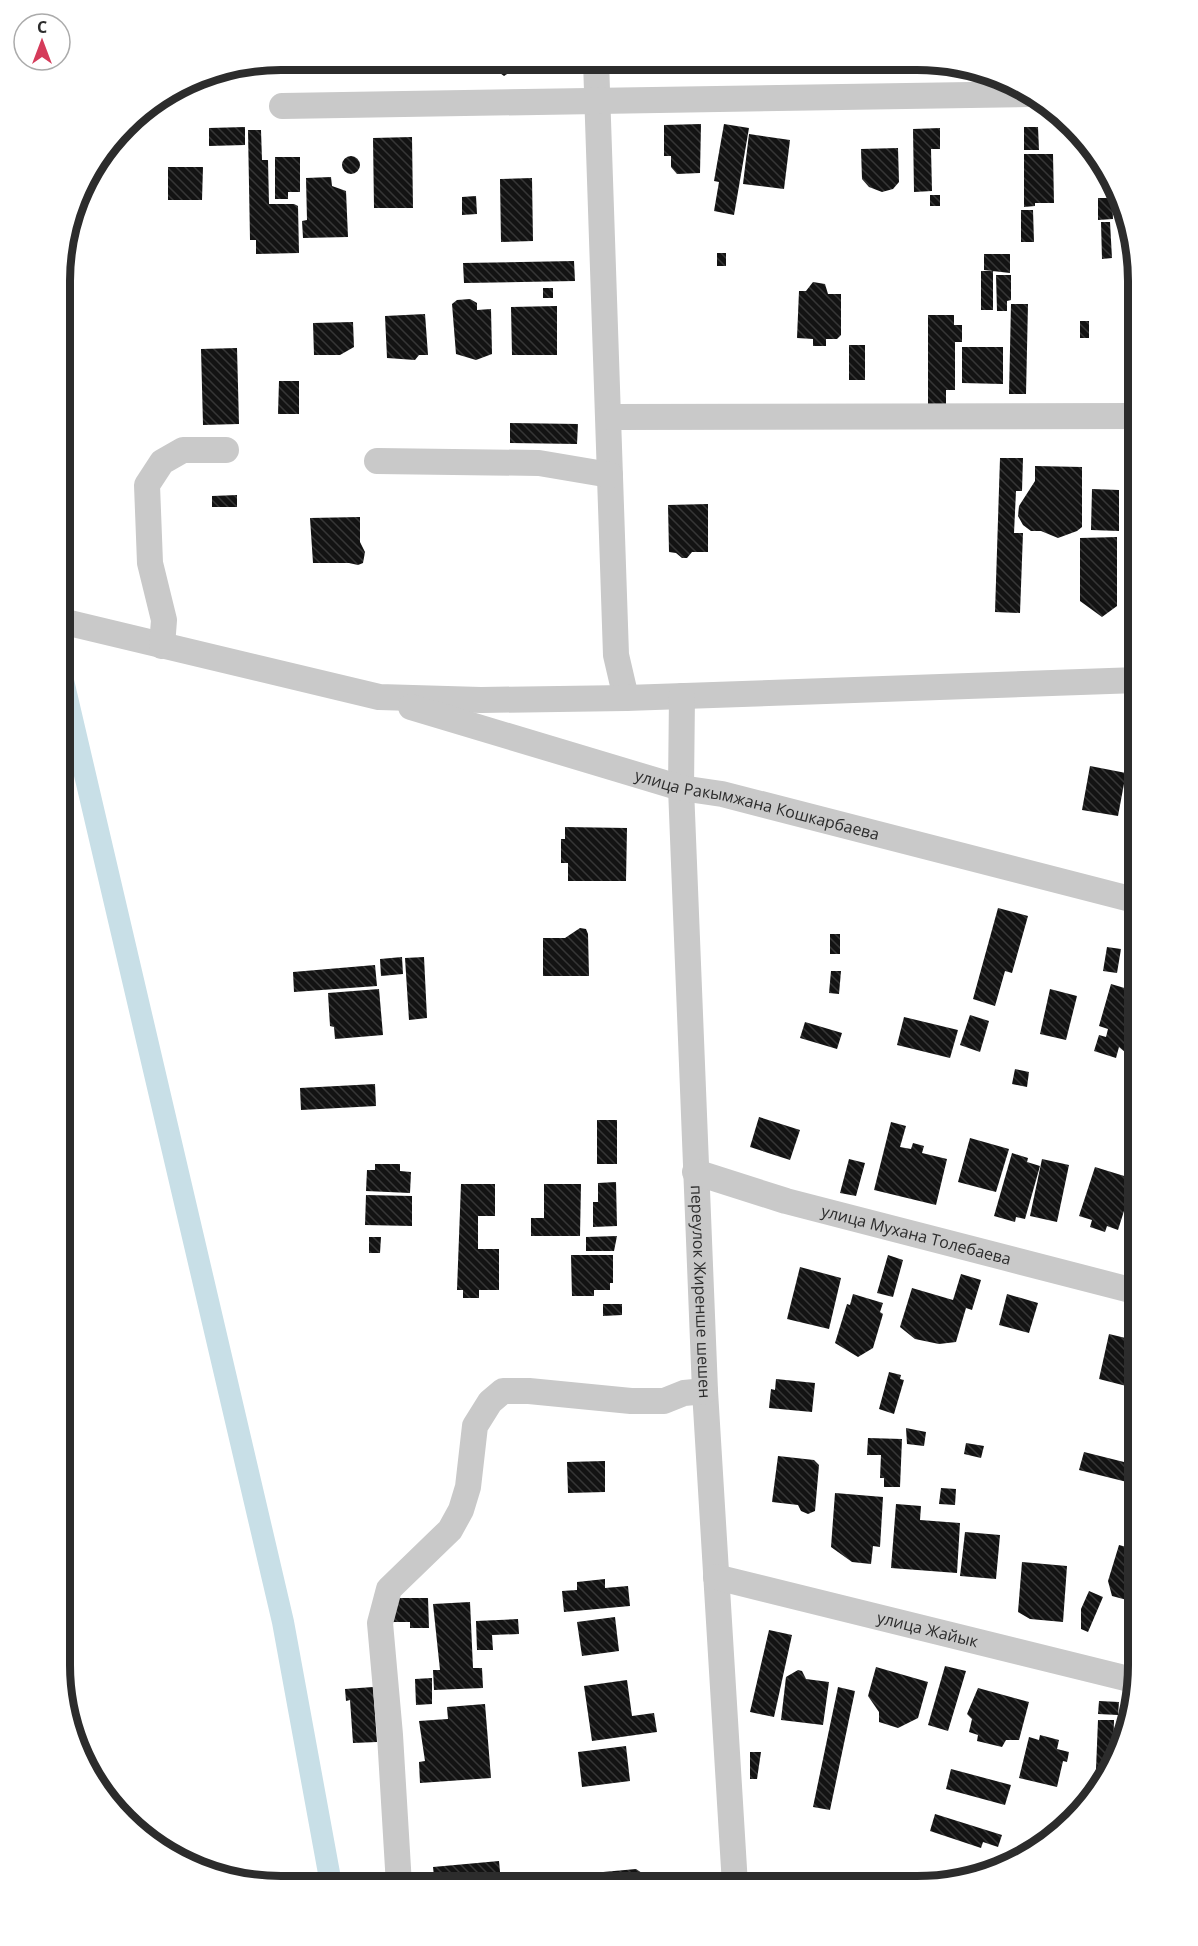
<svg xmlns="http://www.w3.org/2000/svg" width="1198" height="1946" font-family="'Open Sans',sans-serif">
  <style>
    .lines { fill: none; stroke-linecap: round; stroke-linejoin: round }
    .canal { stroke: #c8dfe7; stroke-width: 22 }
    .building { fill: url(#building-back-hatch) }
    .minor { stroke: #c9c9c9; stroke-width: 26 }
    .labels { text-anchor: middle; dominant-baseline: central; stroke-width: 6; stroke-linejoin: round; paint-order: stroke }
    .street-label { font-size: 16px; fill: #2c2c2c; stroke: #fff }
    .rim { fill: none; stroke: #2c2c2c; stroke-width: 8 }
  </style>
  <defs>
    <pattern id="building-back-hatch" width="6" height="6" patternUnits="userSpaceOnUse" patternTransform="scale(1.5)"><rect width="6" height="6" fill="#131313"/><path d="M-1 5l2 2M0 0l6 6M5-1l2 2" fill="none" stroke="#363636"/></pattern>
  </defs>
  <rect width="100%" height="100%" fill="#fff"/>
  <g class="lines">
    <!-- canal -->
    <path class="canal" d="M61,672L283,1622L331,1884"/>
  </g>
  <!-- building -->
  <path class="building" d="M493,61H520V66L504,76L493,68Z
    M633,61H652V69H633Z
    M701,124L700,173L677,174L671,167V156H664V125Z
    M724,124L749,128L734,215L714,211L719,182L714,181Z
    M245,127V145L209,146V128Z
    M1024,127H1038L1039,150H1024Z
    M940,128V149H931L932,191L914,192L913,129Z
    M248,130H261L262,160H268L269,204H294L298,206L299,253L256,254V240H250Z
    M749,134L790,140L784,189L743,184Z
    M412,137L413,208H374L373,138Z
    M898,148L899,182L893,189L882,192L869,187L862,179L861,149Z
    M1024,154H1053L1054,203H1035V206L1024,207Z
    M342 165a9 9 0 1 1 18 0a9 9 0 1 1-18 0Z
    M275,157H300V192H288V199H275Z
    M168,167H203L202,200H168Z
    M331,177L332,186L346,191L348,237L303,238L302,221L307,220L306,178Z
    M532,178L533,241L501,242L500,179Z
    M930,195H940V206H930Z
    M476,196L477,214L462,215V197Z
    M1098,198H1112L1113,219L1098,220Z
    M1021,210H1033L1034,242H1021Z
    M1101,222H1110L1112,258L1102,259Z
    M717,253H726V266H717Z
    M984,254H1010V273L984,270Z
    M574,261L575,281L464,283L463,263Z
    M981,271H993V310H981Z
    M996,275H1011V300L1007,301V311H997Z
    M813,282L825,284L828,294H841V335L837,339H826V346H813V339L797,338L799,291H806Z
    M543,288H553V298H543Z
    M470,299L477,303V310L491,309L492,354L476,360L456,354L452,304L457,300Z
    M1011,304H1028L1026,394H1009Z
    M557,306V355H512L511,307Z
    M425,314L428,355H419L415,360L387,358L385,316Z
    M928,315H954V325H962V342H955V390H946V404H928Z
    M1080,321H1089V338H1080Z
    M353,322L354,347L340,355H314L313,323Z
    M849,345H865V380H849Z
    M962,347H1003V384L962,383Z
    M237,348L239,424L203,425L201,349Z
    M279,381H299V414H278Z
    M510,423L578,424L577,444L510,443Z
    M1000,458H1023L1022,491H1016L1014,533H1023L1020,613L995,612Z
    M1035,466L1082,467V527L1077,531L1058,538L1041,531H1031L1023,525L1018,516L1019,506L1035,481Z
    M1092,489L1119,490V531L1091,530Z
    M237,495V507H212V496Z
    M708,504V552H692L687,558H682L676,553L669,552L668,505Z
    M360,517V542L365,552L363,563L358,565L349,563H313L310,518Z
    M1117,537V606L1102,617L1080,601V538Z
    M1090,766L1126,773L1118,816L1082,810Z
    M565,827L627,828L626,881H568V863H561V839H565Z
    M998,908L1028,916L1012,973L1005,971L995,1006L973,999Z
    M580,928L586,929L588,934L589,976H543V938H565Z
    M830,934H840V954H830Z
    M1107,947L1121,949L1117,973L1103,971Z
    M402,957L403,974L381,976L380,959Z
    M424,957L427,1018L409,1020L405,958Z
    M375,965L377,986L294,992L293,972Z
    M831,971H841L839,994L829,993Z
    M1111,984L1138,992V1052L1126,1053L1119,1047L1116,1058L1094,1051L1099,1035L1106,1037L1108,1029L1099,1026Z
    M379,989L383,1035L335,1039L334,1027L330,1026L328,993Z
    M1050,989L1077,996L1066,1040L1040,1034Z
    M970,1015L989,1021L980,1052L960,1045Z
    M904,1017L958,1030L950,1058L897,1045Z
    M805,1022L842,1033L837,1049L800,1038Z
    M1015,1069L1029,1072L1027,1087L1012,1084Z
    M375,1084L376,1106L301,1110L300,1088Z
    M759,1117L800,1130L790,1160L750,1147Z
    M597,1120H617V1164H597Z
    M891,1122L906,1126L900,1147L911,1149L913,1143L924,1146L922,1153L947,1159L936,1205L874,1190Z
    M970,1138L1009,1149L996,1192L958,1182Z
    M1012,1153L1028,1158L1027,1162L1040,1166L1025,1219L1016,1217L1015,1222L994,1216Z
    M849,1159L865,1163L856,1196L840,1193Z
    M1042,1159L1069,1165L1057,1222L1030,1216Z
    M375,1164H400V1171L411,1172L410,1193L366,1191L367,1170H375Z
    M1095,1167L1134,1179L1118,1230L1107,1226L1105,1232L1090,1227L1092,1220L1079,1216Z
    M616,1182L617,1226L593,1227V1202H598V1183Z
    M461,1184H495V1216H478V1249H499V1290H479V1298H463V1290H457Z
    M544,1184H581L580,1236H531V1218H544Z
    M366,1195L412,1196V1226L365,1225Z
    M617,1236L614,1251H586V1237Z
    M369,1237H381L380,1253H369Z
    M571,1255H613V1283H610V1290H594V1296H572Z
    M888,1255L903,1260L893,1297L877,1293Z
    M800,1267L841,1278L829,1329L787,1319Z
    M961,1274L981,1280L972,1310L966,1308L956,1342L939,1344L915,1339L900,1327L912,1288L953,1300Z
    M853,1294L883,1303L880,1312L883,1314L873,1348L858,1357L835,1343L847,1304L850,1305Z
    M1007,1294L1038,1303L1029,1333L999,1325Z
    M603,1304H622V1315L603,1316Z
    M1109,1334L1138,1341V1389L1099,1379Z
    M889,1372L901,1375L900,1379L904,1380L894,1414L879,1409Z
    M776,1379L815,1383L812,1412L769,1408L771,1389L775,1390Z
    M906,1428L926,1432L924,1446L907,1444Z
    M868,1438L902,1439L900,1487H884V1478H880L881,1455H867Z
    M966,1443L984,1446L981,1458L964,1454Z
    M1084,1452L1132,1464L1127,1482L1079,1470Z
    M778,1456L814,1460L819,1465L815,1511L808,1514L801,1511L798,1505L772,1502Z
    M605,1461V1492L568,1493L567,1462Z
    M941,1488L956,1489L955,1505L939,1504Z
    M835,1493L883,1497L880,1547L873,1546L871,1564L852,1562L831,1547Z
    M896,1504L921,1506L920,1520L960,1523L957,1573L891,1568Z
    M965,1532L1000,1535L996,1579L960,1576Z
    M1119,1545L1138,1550V1603L1112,1596L1108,1581Z
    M1022,1562L1067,1566L1063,1622L1030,1619L1018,1612Z
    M605,1579V1588L628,1586L630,1606L564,1612L562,1591L577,1590V1582Z
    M1089,1591L1103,1597L1088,1632L1081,1629V1609Z
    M388,1598H428L429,1628H410V1622H388Z
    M470,1602L473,1668H482L483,1688L434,1690L433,1670H440L433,1604Z
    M615,1617L619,1651L582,1656L577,1622Z
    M518,1619L519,1634L492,1635L493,1650H477L476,1621Z
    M769,1630L792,1635L774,1717L750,1712Z
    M945,1666L966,1671L948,1731L928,1725Z
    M876,1667L928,1682L918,1718L898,1728L879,1722V1712L868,1696Z
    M798,1670L802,1671L806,1679L829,1682L823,1725L781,1720L786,1677Z
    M432,1678V1704L416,1705L415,1679Z
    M627,1680L632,1716L654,1713L657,1732L592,1741L584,1686Z
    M373,1687L377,1742L353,1743L350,1700L346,1701L345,1689Z
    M838,1687L855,1691L830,1810L813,1807Z
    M978,1688L1029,1702L1019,1740H1006L1002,1747L977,1741L978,1735L969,1732L972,1719L967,1714Z
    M1099,1701L1119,1702L1118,1715L1098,1714Z
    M485,1704L491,1778L420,1783L419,1762L425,1761L419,1721L448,1719L447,1707Z
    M1098,1720H1114L1113,1761L1108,1769H1096Z
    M1040,1735L1059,1740L1057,1749L1069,1752L1067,1762L1063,1761L1057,1787L1019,1778L1029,1737L1039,1740Z
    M626,1746L630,1781L582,1787L578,1752Z
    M750,1752H761L757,1779H750Z
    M951,1769L1011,1785L1005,1805L946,1789Z
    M935,1814L1002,1835L998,1847L983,1842L981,1848L930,1831Z
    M499,1861L501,1882L435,1885L433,1867Z
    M636,1869L645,1875L646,1885H607L604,1883L603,1872Z
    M572,1881V1885H553V1882Z"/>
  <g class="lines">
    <!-- minor -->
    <g class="minor">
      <path d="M596,61L616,655L626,698"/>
      <path d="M282,106L1030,94"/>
      <path d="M609,417L1138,416"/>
      <path d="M377,461L539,463L610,475"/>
      <path d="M61,621L379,697L481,700L626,698L1138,680"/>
      <path d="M162,646L164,620L150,563L147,485L162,462L183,450H226"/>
      <path id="s1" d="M682,696L681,788L705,1391L735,1885"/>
      <path id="s2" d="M411,707L681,788L722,794L1138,901"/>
      <path id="s3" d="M695,1172L786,1201L1138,1292"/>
      <path id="s4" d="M716,1577L1137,1681"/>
      <path d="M399,1885L390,1735L380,1623L389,1589L450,1530L461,1510L468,1487L475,1426L490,1402L503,1391H529L631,1401H664L684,1393L705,1391"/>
    </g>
  </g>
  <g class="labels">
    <!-- street labels -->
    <g class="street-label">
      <text stroke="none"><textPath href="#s2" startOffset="360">улица Ракымжана Кошкарбаева</textPath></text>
      <text stroke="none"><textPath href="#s3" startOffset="230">улица Мухана Толебаева</textPath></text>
      <text stroke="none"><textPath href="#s1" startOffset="596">переулок Жиренше шешен</textPath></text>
      <text stroke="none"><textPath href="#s4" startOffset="218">улица Жайык</textPath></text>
    </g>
  </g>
  <!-- crop -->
  <path d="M0 0H1198V1946H0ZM281 70H917A211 211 0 0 1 1128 281V1665A211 211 0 0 1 917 1876H281A211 211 0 0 1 70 1665V281A211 211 0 0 1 281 70Z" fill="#fff" fill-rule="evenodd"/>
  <path class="rim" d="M281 70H917A211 211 0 0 1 1128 281V1665A211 211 0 0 1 917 1876H281A211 211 0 0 1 70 1665V281A211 211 0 0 1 281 70Z"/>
  <!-- north arrow -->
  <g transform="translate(42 42)"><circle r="28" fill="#ffffff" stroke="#ababab" stroke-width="1.5"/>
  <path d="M0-4.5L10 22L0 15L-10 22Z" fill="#d53b5a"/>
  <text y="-9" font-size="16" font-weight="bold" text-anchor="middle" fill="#2c2c2c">С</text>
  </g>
</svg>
